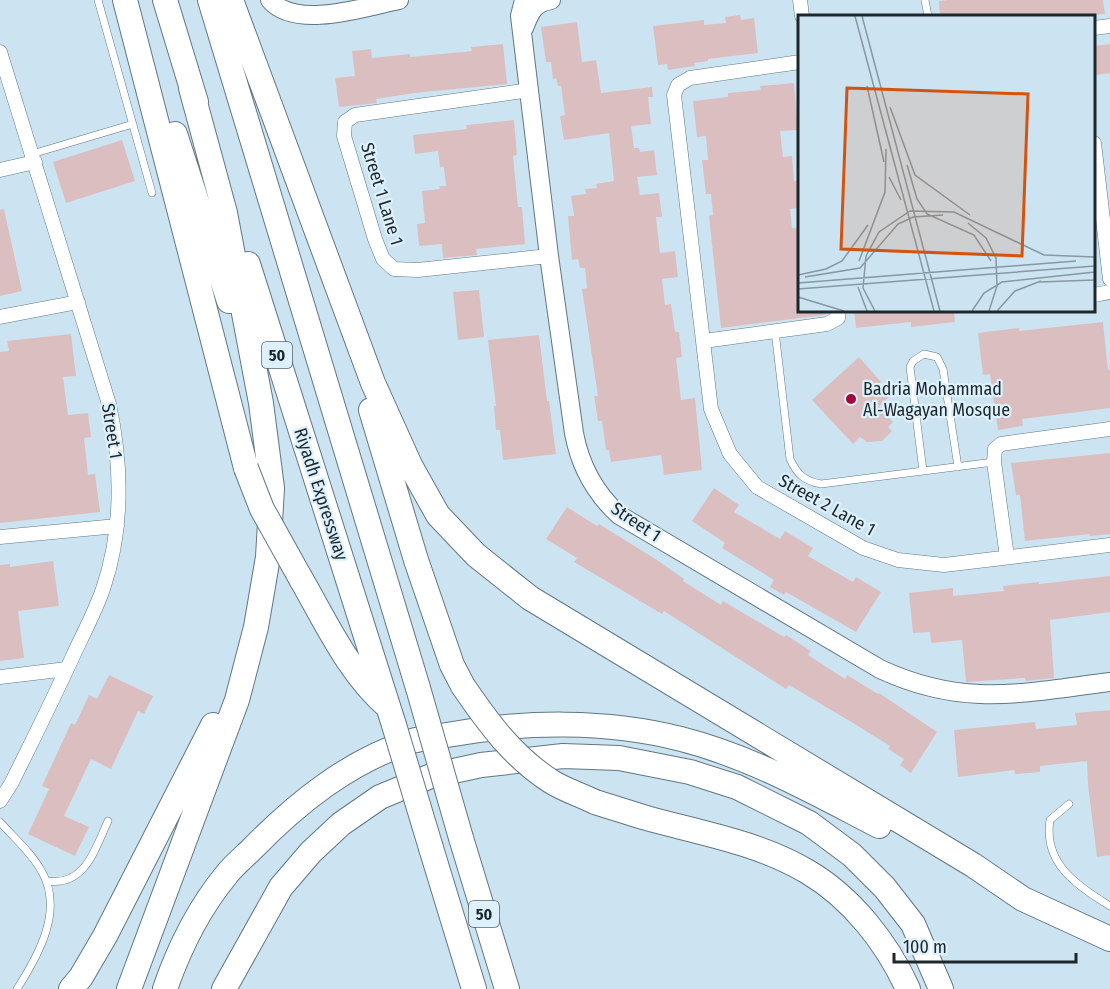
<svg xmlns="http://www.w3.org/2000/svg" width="1110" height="989" font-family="'Fira Sans Condensed',sans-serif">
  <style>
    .building { fill: #dbbfc0 }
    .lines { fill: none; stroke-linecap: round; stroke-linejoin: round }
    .lane-casing { stroke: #617783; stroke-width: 8 }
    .street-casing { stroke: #617783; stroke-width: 15 }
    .secondary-casing { stroke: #617783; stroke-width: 20 }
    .highway-casing { stroke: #617783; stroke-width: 26 }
    .lane { stroke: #fff; stroke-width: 7 }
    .street { stroke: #fff; stroke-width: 14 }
    .secondary { stroke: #fff; stroke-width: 18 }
    .highway { stroke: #fff; stroke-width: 24 }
    .highway-bridge-casing { stroke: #617783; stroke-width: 26; stroke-linecap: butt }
    .highway-bridge { stroke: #fff; stroke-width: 24 }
    .poi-dot { fill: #a30536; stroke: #ddf1fc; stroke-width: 2 }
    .labels { text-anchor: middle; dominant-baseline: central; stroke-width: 4.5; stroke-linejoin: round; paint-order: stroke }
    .shield { fill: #ddf1fc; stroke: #57636a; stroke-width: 1.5 }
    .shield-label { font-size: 16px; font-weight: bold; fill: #1d262b }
    .street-label { font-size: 18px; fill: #1d262b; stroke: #ddf1fc }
    .poi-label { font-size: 18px; fill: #1d262b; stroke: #ddf1fc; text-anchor: start }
    .inset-road { fill: none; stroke: #8698a2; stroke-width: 1.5 }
    .view { fill: #d4540f; fill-opacity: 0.15; stroke: #d4540f; stroke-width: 3 }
    .inset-edge { fill: none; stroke: #1d262b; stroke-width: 3 }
  </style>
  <rect width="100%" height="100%" fill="#cce4f2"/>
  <!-- building -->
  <path class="building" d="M948,0H1103L1105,14L1078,16H940L939,1Z
    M740,15L741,20L754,18L758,53L708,59V61L694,63L695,66L668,70L667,64L658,65L653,26L704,20V25L726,23L725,17Z
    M577,22L582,62L596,60L601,93L652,87L653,97H648L651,124L631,126L634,148H639L640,152L654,150L657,175L637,177L640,195L659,193L662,217H656L660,253L675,251L678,277L662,279L665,305L671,304L675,332H679L682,357L676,358L681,400L695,398L702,470L664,475L661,455L611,462L609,450H606L602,421H598L594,396H598L582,289L587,288L585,268H580L578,259L572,260L568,216H574L571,196L586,194L585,189L597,188L596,184L614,181L609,133L564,140L560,116L565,115L561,86H558L556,78L553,79L551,62H546L541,27Z
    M503,44L507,84L414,93L376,99L377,103L339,107L335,78L355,76L352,51L371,49L372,58L410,54V57L472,51L471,47Z
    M1110,44V73L1096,75L1094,46Z
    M794,83L798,130L780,131L783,157L792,156L794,181H800V208L790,209L792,228H800V310H829V313L824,315L721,328L709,216L713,215L711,194H706L702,160H708L706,136L697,137L693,101L728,97V93L761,90L760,86Z
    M514,120L517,155L513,156L518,207H522L525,244L476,249L477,255L443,258L442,244L419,246L417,224L425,223L422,191L440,189L439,186H446L444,167H440L438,151L415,154L413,135L467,129L466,125Z
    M122,140L135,181L66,203L53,162Z
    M4,209L22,291L0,296V210Z
    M479,290L484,337L458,340L453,292Z
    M854,310H954L955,322L911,327V322L856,328Z
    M1103,322L1108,370L1110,369V408L1022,419L1023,426L998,430L990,374L983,375L978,333L1019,328V331Z
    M71,334L76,376L63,377L68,415L88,413L91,437L84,438L88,475L95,474L100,512L0,523V352L9,351L7,341Z
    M539,335L547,401H549L556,454L503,460L500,430H496L494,406H496L488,340Z
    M859,357L881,382L879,385L889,397L879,406L893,422L888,427L892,431L882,441L867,442L860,437L853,444L812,400Z
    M1110,453V534L1090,536V534L1025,541L1020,495H1016L1011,463Z
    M714,488L739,505L734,512L780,539L785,531L813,548L808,556L853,582L856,577L881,592L856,632L786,592L784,595L770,587L774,580L722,548L725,543L692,521Z
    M567,507L597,526L599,524L657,560L684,579L683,581L721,605L723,601L784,637L786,635L811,651L808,655L845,679L847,675L878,694L879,693L937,732L911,773L900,765L904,759L888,749L890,746L853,723L789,685L786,689L664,611L662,614L574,562L577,558L546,539Z
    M53,561L59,606L18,611L24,658L0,661V565L10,564V567Z
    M1110,576V612L1050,620L1054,678L1026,681L1025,678L966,682L962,640L931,643L930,632L913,633L909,593L953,588V596L1004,591L1003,586L1039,582V584Z
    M109,675L153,696L144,714L138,711L111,769L91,759L64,816L89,827L75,856L28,834L49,789L42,786L71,723L75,725L89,695L97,699Z
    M1110,710V855L1097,857L1088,785L1087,761L1040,766V772L1015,774L1014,770L958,777L954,730L1035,722L1036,729L1077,725L1075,713Z"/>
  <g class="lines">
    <defs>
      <path id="lane" d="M98,0L152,193
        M925,0L928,16
        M32,154L133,124
        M775,331L790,459C797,474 804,481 821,484L994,462
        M923,471L910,367L913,361L924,354L937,357L943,369L958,467
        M1069,804L1050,820C1043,863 1077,886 1110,906
        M0,822C14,838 32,853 42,872C64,911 38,956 17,989
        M47,881C85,887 95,849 108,821"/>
      <path id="street" d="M800,0L802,16
        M1094,28L1110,26
        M0,52L109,404C122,465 123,530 103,589C95,612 83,634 73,656C53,699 32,742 11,784L0,801
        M800,62L690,78L678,85L674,95L711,409L730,454L757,487L863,548L898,560L944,565L1110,545
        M530,90L355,115L345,122L344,136L375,239L383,259L394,269L418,270L549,256
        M1094,143L1110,279
        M0,170L35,162
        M1094,295L1110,292
        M0,317L78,302
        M704,341L827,324L838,318V310
        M0,537L117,526
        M1007,557L994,462L995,449L1001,444L1110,429
        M0,677L67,669"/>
      <path id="secondary" d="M270,0C296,30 365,7 399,0
        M524,0L520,16L549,256L574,433C580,466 594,492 619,515L880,669C964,708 1022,693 1110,682
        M524,28C530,13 533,3 551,0"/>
      <path id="highway" d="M125,0L246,468
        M165,0L196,102
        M210,0L418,688
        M231,0L373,383L410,465L438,515L476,555L530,598L973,865L1023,899L1110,939
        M175,134L229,301
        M248,264L394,725
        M371,410L416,560L452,665L463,686
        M301,579C327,624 349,673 388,707
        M595,802C611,807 627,812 643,817C699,833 758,842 808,872C852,898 887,943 908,989
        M461,838L507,989
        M431,848L474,989
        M71,989L81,977L105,936L213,725
        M129,989L237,700L256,627L268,557L272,488L261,403L225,213L191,88
        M165,989C179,948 199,908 227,874C234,865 244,857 252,849C297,803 349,761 412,741C423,738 436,737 447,735C523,721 607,720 681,739C752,757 815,793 879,826
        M224,989L281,887L311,852L341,824L380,797L431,776L481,765L563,756L619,758L690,772L737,787L809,823L852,855L885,888L913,924L941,989"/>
    </defs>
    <!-- lane casing -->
    <use href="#lane" class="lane-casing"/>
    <!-- street casing -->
    <use href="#street" class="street-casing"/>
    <!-- secondary casing -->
    <use href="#secondary" class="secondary-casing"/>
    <!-- highway casing -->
    <use href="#highway" class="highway-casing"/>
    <!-- lane -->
    <use href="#lane" class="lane"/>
    <!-- street -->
    <use href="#street" class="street"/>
    <!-- secondary -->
    <use href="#secondary" class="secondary"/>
    <!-- highway -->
    <use href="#highway" class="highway"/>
    <defs>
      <path id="highway-bridge" d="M246,468L262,509L301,579
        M463,686C489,724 513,757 552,782C565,790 581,795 595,802
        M418,688L461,838
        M394,725L431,848"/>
    </defs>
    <!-- highway-bridge casing -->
    <use href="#highway-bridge" class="highway-bridge-casing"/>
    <!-- highway-bridge -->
    <use href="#highway-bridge" class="highway-bridge"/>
  </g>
  <!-- markers -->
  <circle class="poi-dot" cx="851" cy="399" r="6"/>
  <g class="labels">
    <!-- shield labels -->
    <g class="shield">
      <rect x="262" y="342" width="30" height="26" rx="4.5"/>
      <rect x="469" y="901" width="30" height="26" rx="4.5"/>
    </g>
    <g class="shield-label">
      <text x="277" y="355">50</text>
      <text x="484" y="914">50</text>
    </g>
    <!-- street labels -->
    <g class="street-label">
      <text transform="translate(382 194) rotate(73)">Street 1 Lane 1</text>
      <text transform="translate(112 431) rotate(81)">Street 1</text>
      <text transform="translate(321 494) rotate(72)">Riyadh Expressway</text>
      <text transform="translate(827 505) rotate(29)">Street 2 Lane 1</text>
      <text transform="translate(636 522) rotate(34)">Street 1</text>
    </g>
    <!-- poi labels -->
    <g class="poi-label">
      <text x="863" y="389">Badria Mohammad<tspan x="863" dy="21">Al-Wagayan Mosque</tspan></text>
    </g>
  </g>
  <!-- overview -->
  <g transform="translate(798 15)">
    <rect width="297" height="297" fill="#cce4f2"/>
    <path class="inset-road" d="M57,1L136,296M64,1L142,296M69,71L86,147M92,92L117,160L172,200M109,150L119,184L129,199L176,220L193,246M91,162L103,185M170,208L188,223L198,243L199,271L191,296M61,246L87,177L88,134M0,260L28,254L44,246L70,210M7,262L62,253L100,209L115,202L145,200M241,267L297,265M0,268L278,246M60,272L69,296M0,274L297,251M0,282L46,296M77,296L65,273L68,241L81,217L112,196L156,197L246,240L297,242M174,296L186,278L204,267L297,257M199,296L217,276L243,266"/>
    <path class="view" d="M49,73L230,79L224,241L43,234Z"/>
    <rect width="297" height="297" class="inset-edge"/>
  </g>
  <!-- scale -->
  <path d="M894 953v9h182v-9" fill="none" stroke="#1d262b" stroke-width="3"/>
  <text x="903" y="953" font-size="18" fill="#1d262b" stroke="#ddf1fc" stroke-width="4.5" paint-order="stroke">100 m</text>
</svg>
